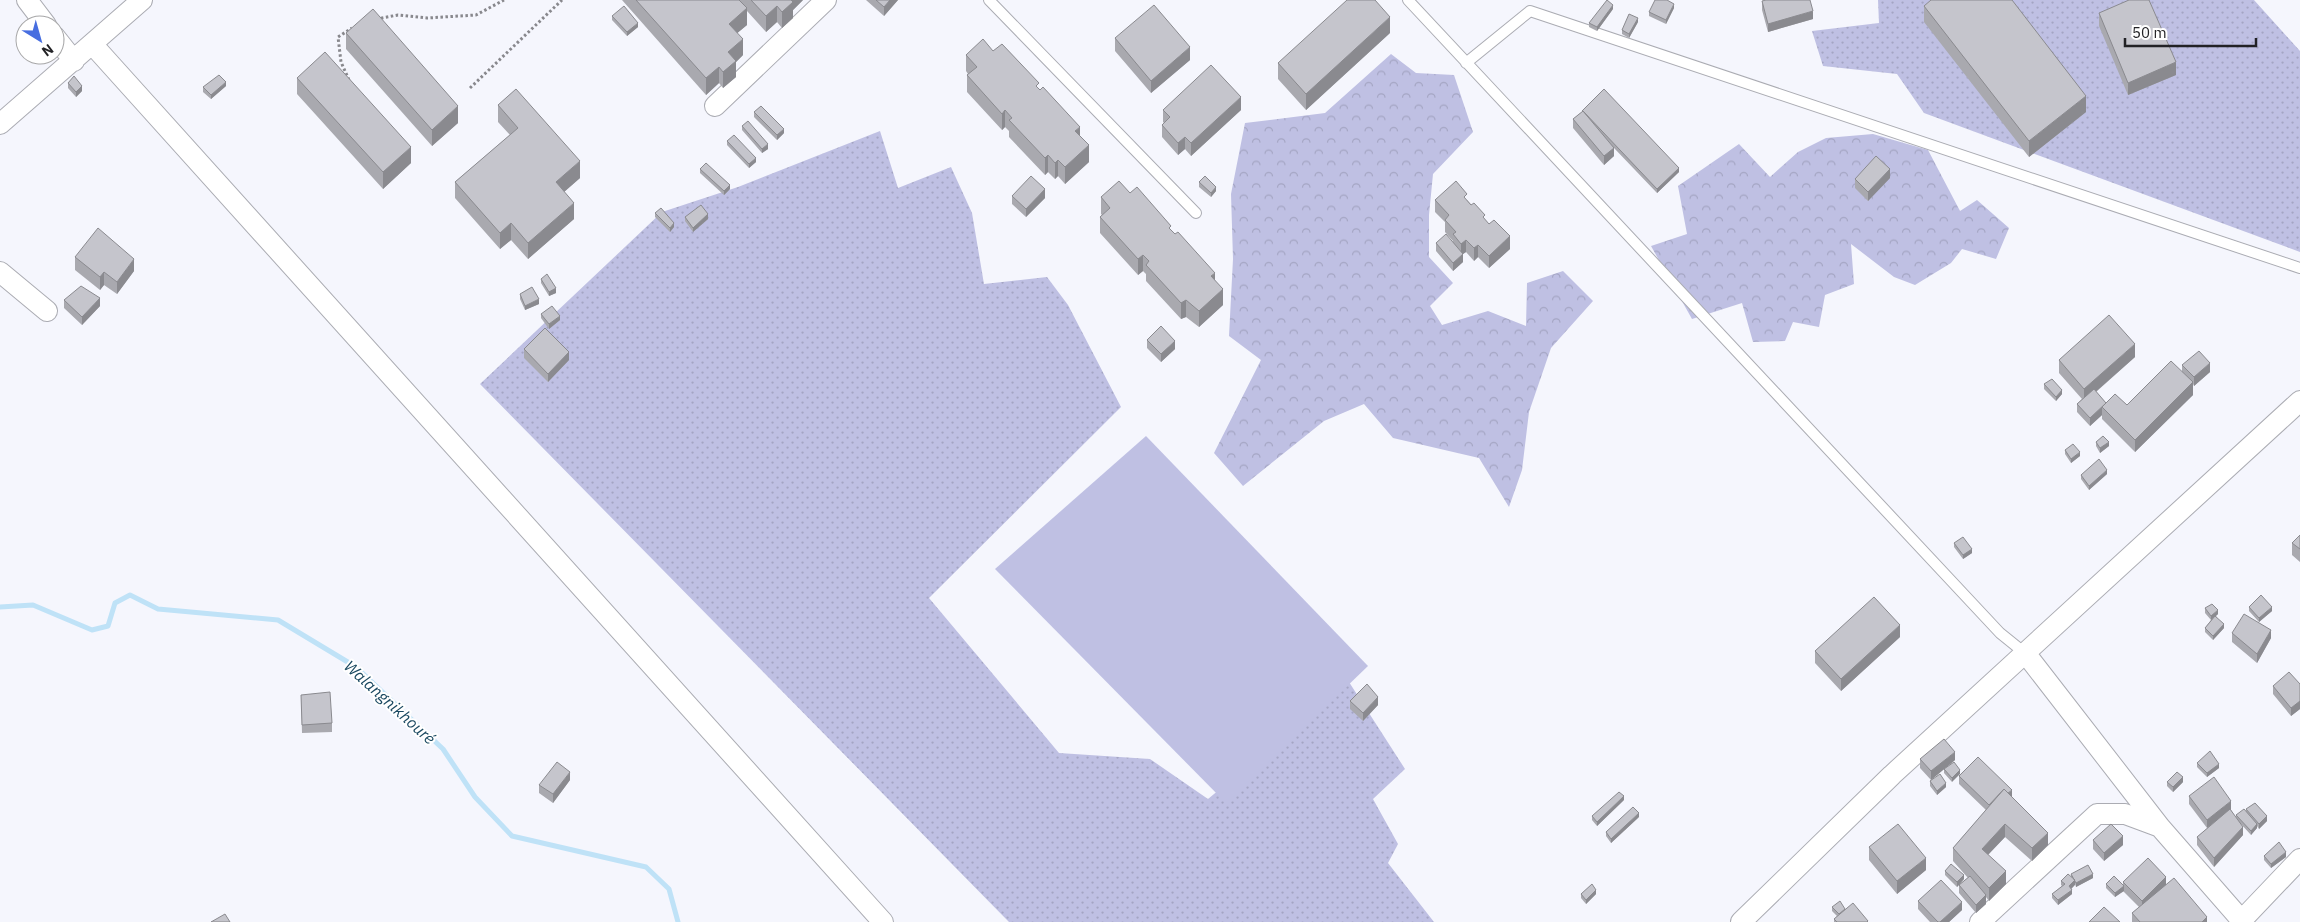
<svg xmlns="http://www.w3.org/2000/svg" width="2300" height="922" font-family="'IBM Plex Sans',sans-serif">
  <style>
    .grass { fill: url(#grass-dots) }
    .forest { fill: url(#forest-crowns) }
    .park { fill: #bfc0e3 }
    .lines { fill: none; stroke-linecap: round; stroke-linejoin: round }
    .stream { stroke: #bfe2f7; stroke-width: 5 }
    .lane-casing { stroke: #abacb3; stroke-width: 12 }
    .street-casing { stroke: #abacb3; stroke-width: 22 }
    .path { stroke: #88888d; stroke-width: 3; stroke-dasharray: 2.5 2.5; stroke-linecap: butt }
    .lane { stroke: #fff; stroke-width: 10 }
    .street { stroke: #fff; stroke-width: 20 }
    .wall { fill: #a9a9af }
    .shaded-wall { fill: #8a8a8f }
    .building { fill: #c5c5cc; stroke: #8a8a8f }
    .labels { text-anchor: middle; dominant-baseline: central; stroke-width: 4; stroke-linejoin: round; paint-order: stroke }
    .water-label { font-size: 16px; font-style: italic; fill: #1b4961; stroke: #fff }
  </style>
  <defs>
    <pattern id="grass-dots" width="8" height="8" patternUnits="userSpaceOnUse" patternTransform="scale(1.25)"><rect width="8" height="8" fill="#bfc0e3"/><path d="M2 2h.1M6 6h.1" fill="none" stroke="#a4a5c3" stroke-width="1.8" stroke-linecap="round"/></pattern>
    <pattern id="forest-crowns" width="20" height="18" patternUnits="userSpaceOnUse" patternTransform="scale(1.25)"><rect width="20" height="18" fill="#bfc0e3"/><path d="M2 6a3 3 0 1 1 6 0M12 15a3 3 0 1 1 6 0" fill="none" stroke="#a4a5c3"/></pattern>
  </defs>
  <rect width="100%" height="100%" fill="#f5f6fd"/>
  <!-- grass -->
  <path class="grass" d="M1878,0H2254L2300,51V252L1924,113L1897,74L1823,66L1812,31L1879,23Z
    M880,131L898,188L951,167L972,213L984,284L1047,277L1068,305L1121,407L929,598L1059,753L1150,759L1208,799L1349,682L1405,769L1373,799L1398,844L1388,863L1434,922H1009L480,384L662,212L738,187Z"/>
  <!-- forest -->
  <path class="forest" d="M1391,54L1416,73L1454,75L1473,132L1433,174L1429,215V257L1453,283L1430,306L1442,325L1488,311L1526,326L1527,283L1563,271L1593,301L1551,348L1529,412L1522,470L1509,507L1479,458L1393,438L1364,404L1324,421L1243,486L1214,453L1261,360L1229,336L1233,259L1231,194L1245,123L1325,113Z
    M1873,134L1928,150L1960,211L1977,200L2009,228L1996,259L1962,249L1951,263L1915,285L1894,277L1851,244L1854,284L1825,295L1819,327L1793,322L1785,341L1753,342L1742,303L1692,319L1651,246L1687,234L1678,186L1739,144L1770,177L1798,152L1826,138Z"/>
  <!-- park -->
  <path class="park" d="M1146,436L1368,666L1226,803L995,569Z"/>
  <g class="lines">
    <!-- stream -->
    <path class="stream" d="M0,607L33,605L92,630L108,626L115,603L130,595L158,609L278,620L356,667L443,749L475,797L512,836L646,867L669,889L678,922"/>
    <defs>
      <path id="lane" d="M989,0L1196,213
        M1408,0L2000,633L2026,654
        M1466,63L1530,11L2300,268"/>
      <path id="street" d="M27,0L46,25
        M55,37L74,61
        M93,45L883,922
        M715,106L826,0
        M0,124L142,0
        M0,272L47,311
        M2026,654L2160,827L2243,922
        M1741,922L1892,775L2300,401
        M1980,922L2097,814H2125L2160,827
        M2240,922L2300,859"/>
    </defs>
    <!-- lane casing -->
    <use href="#lane" class="lane-casing"/>
    <!-- street casing -->
    <use href="#street" class="street-casing"/>
    <!-- path -->
    <path class="path" d="M376,19L398,15L427,18L476,15L504,0
      M349,80L341,62L338,37L352,28
      M470,88L562,0"/>
    <!-- lane -->
    <use href="#lane" class="lane"/>
    <!-- street -->
    <use href="#street" class="street"/>
  </g>
  <!-- wall -->
  <path class="wall" d="M622,0H803L793,10V18L782,28L777,22L766,32L747,11V25L737,33L743,55L736,62V77L723,88L719,83L706,95Z
    M866,0H898L884,16Z
    M1762,1L1813,19L1768,32L1762,10Z
    M1924,6L2086,112L2029,157L1924,22Z
    M1674,8L1666,24L1649,16V12Z
    M1613,9L1597,31L1589,27V23Z
    M2099,13L2176,75L2128,95L2099,26Z
    M612,16L638,27L627,36L612,20Z
    M1638,22L1629,38L1622,34V30Z
    M346,33L458,123L432,146L346,49Z
    M1390,33L1306,110L1278,79V63Z
    M1115,38L1190,60L1151,93L1115,51Z
    M993,51L1039,89L1080,136L1089,162L1065,184L1058,176L1055,179L1048,172L1045,175L1009,137V131L1005,127L1002,130L967,92V75L968,74L966,71V55Z
    M297,78L411,163L383,189L297,94Z
    M68,83L82,91L76,97L68,88Z
    M226,86L211,99L203,92V87Z
    M498,105L580,178L564,192L574,219L528,259L511,240L500,249L455,198V182L510,135L498,122Z
    M1163,110H1241L1191,156L1185,149L1178,155L1162,137V125L1164,123L1163,122Z
    M1582,111L1679,172L1657,193L1614,148V156L1604,165L1573,128V119L1582,112Z
    M754,112L784,133L777,140L754,117Z
    M742,126L768,149L762,153L742,130Z
    M727,141L756,162L749,168L727,145Z
    M700,169L730,189L724,195L700,173Z
    M1890,178L1868,201L1855,188V179Z
    M1199,182L1216,191L1211,197L1199,187Z
    M1130,193L1171,230L1215,280L1223,305L1199,327L1186,317L1181,319L1146,281V274L1143,271L1138,275L1100,233V217L1102,215L1101,214V197Z
    M1012,196L1045,198L1026,217L1012,204Z
    M1435,200H1467L1485,220L1510,249L1489,268L1478,257L1474,261L1466,252L1463,254V262L1453,271L1436,251V243L1453,242V241L1445,232V222L1435,212Z
    M655,213L674,227L670,232L655,217Z
    M685,217L708,219L693,232L685,221Z
    M75,257L134,271L117,294L104,285L100,290L75,270Z
    M541,279L556,293L549,296L541,283Z
    M520,294L539,304L525,310L520,299Z
    M64,300L100,306L82,325L64,308Z
    M541,314L560,320L549,329L541,318Z
    M1147,340L1175,349L1161,362L1147,348Z
    M524,349L569,360L548,382L524,358Z
    M2135,357L2096,392L2106,403L2127,405L2182,372V365L2210,372L2194,386L2193,384V395L2135,452L2102,419V415L2090,426L2077,412V404L2082,399L2059,373V360Z
    M2044,384L2062,394L2056,401L2044,389Z
    M2096,442L2109,446L2100,453L2096,446Z
    M2065,450L2080,456L2071,463L2065,454Z
    M2107,474L2089,490L2081,479V475Z
    M2300,535V562L2292,555V543Z
    M1954,543L1972,553L1963,559L1954,547Z
    M2249,607L2272,611L2259,622L2249,611Z
    M2205,608L2218,614L2216,616L2224,628L2213,640L2205,632V628L2211,620L2205,613Z
    M2232,633L2271,638L2257,663L2232,642Z
    M1900,637L1841,691L1815,663V651Z
    M2300,684V709L2291,716L2273,694V686Z
    M301,695L332,723V732L302,733Z
    M1350,701L1378,705L1363,721L1350,709Z
    M1920,759L1955,760L1931,780L1920,768Z
    M1954,762L1952,782L1944,773V769Z
    M2197,763L2219,768L2207,777L2197,767Z
    M1959,776L2012,797L2048,845L2032,861L2005,837L1988,855L2006,884L1989,901L1986,897V904L1976,913L1959,893V885L1957,887L1945,875V871L1964,879L1959,884L1968,878L1953,861V848L1986,810L1959,784Z
    M570,780L553,803L539,793V785Z
    M1930,781L1946,787L1937,795L1930,786Z
    M2167,782H2183L2173,792L2167,786Z
    M2189,796L2231,809V810L2236,818V815L2246,811V809L2267,821L2259,829L2257,826V828L2251,835L2241,824L2243,835L2214,867L2197,845V837L2217,820L2207,828L2189,804Z
    M1624,800L1597,826L1592,820V816Z
    M1639,817L1611,843L1606,836V832Z
    M2093,840L2123,845L2104,861L2093,849Z
    M1869,847L1926,870L1897,894L1869,860Z
    M2264,856L2286,857L2271,868L2264,860Z
    M2071,874L2093,878L2076,887L2075,884L2071,889L2072,894L2058,905L2052,898V894L2062,886L2061,885V881L2071,877Z
    M2123,882L2166,884L2207,922H2132V913L2139,907L2123,891L2115,897L2106,888V884L2123,886Z
    M1581,894H1596L1586,904L1581,898Z
    M1918,901L1962,910L1949,922H1930L1918,909Z
    M1832,907L1845,909L1868,922H1834V919L1837,916L1832,911Z"/>
  <!-- shaded-wall -->
  <path class="shaded-wall" d="M789,0H803L793,10V18L782,28V12Z
    M890,0H898L884,16V7Z
    M1674,4V8L1666,24V20Z
    M1613,5V9L1597,31V27Z
    M777,6V22L766,32V16Z
    M747,8V25L729,40V24Z
    M1813,11V19L1768,32V24Z
    M1390,17V33L1306,110V94Z
    M1638,18V22L1629,38V34Z
    M638,23V27L627,36V32Z
    M743,39V55L736,62V77L723,88V72L728,52Z
    M1190,47V60L1151,93V81Z
    M2176,62V75L2128,95V83Z
    M719,67V83L706,95V78Z
    M226,82V86L211,99V95Z
    M82,86V91L76,97V92Z
    M2086,96V112L2029,157V141Z
    M1241,97V110L1191,156V143Z
    M458,106V123L432,146V130Z
    M1005,110V127L1002,130V114Z
    M1080,127V143L1075,131Z
    M784,129V133L777,140V135Z
    M1185,137V149L1178,155V143Z
    M768,144V149L762,153V149Z
    M1089,145V162L1065,184V167Z
    M411,147V163L383,189V172Z
    M1614,148V156L1604,165V156Z
    M1048,155V172L1045,175V158Z
    M756,158V162L749,168V164Z
    M1058,160V176L1055,179V163Z
    M580,161V178L556,199V182Z
    M1679,168V172L1657,193V189Z
    M1890,169V178L1868,201V192Z
    M730,185V189L724,195V191Z
    M1216,187V191L1211,197V193Z
    M1045,189V198L1026,217V209Z
    M574,203V219L528,259V243Z
    M708,214V219L693,232V228Z
    M511,223V240L500,249V233Z
    M674,223V227L670,232V228Z
    M1510,236V249L1489,268V256Z
    M1466,240V252L1463,254V262L1453,271V263L1461,256V244Z
    M1478,245V257L1474,261V248Z
    M1143,255V271L1138,275V259Z
    M134,259V271L117,294V282Z
    M104,272V285L100,290V277Z
    M1215,273V289L1211,276Z
    M556,288V293L549,296V292Z
    M1223,289V305L1199,327V311Z
    M100,298V306L82,325V317Z
    M539,299V304L525,310V306Z
    M1186,300V317L1181,319V303Z
    M560,316V320L549,329V324Z
    M1175,341V349L1161,362V354Z
    M2135,344V357L2084,402V389Z
    M569,352V360L548,382V374Z
    M2210,363V372L2194,386V377Z
    M2193,382V395L2135,452V440Z
    M2062,390V394L2056,401V397Z
    M2102,407V415L2090,426V418Z
    M2109,442V446L2100,453V448Z
    M2080,452V456L2071,463V459Z
    M2107,470V474L2089,490V486Z
    M1972,549V553L1963,559V555Z
    M2272,607V611L2259,622V618Z
    M2218,610V614L2211,620V616Z
    M2224,624V628L2213,640V636Z
    M1900,625V637L1841,691V679Z
    M2271,630V638L2257,663V654Z
    M1378,697V705L1363,721V713Z
    M2300,701V709L2291,716V708Z
    M1955,752V760L1931,780V771Z
    M2219,764V768L2207,777V773Z
    M1960,770V774L1952,782V778Z
    M570,772V780L553,803V794Z
    M2183,777V782L2173,792V787Z
    M1946,783V787L1937,795V791Z
    M2012,790V798L2006,795Z
    M1624,796V800L1597,826V822Z
    M2231,801V809L2207,828V820Z
    M1639,813V817L1611,843V839Z
    M2267,816V821L2259,829V824Z
    M2005,824V837L1982,861V849Z
    M2257,824V828L2251,835V831Z
    M2243,827V835L2214,867V858Z
    M2048,833V845L2032,861V848Z
    M2123,836V845L2104,861V853Z
    M2286,852V857L2271,868V864Z
    M1926,858V870L1897,894V881Z
    M2006,871V884L1989,901V888Z
    M2093,874V878L2076,887V883Z
    M1964,875V879L1957,887V882Z
    M2166,877V885L2142,909V901Z
    M2075,880V885L2069,891V886Z
    M2124,886V891L2115,897V893Z
    M1596,890V894L1586,904V900Z
    M2072,890V894L2058,905V900Z
    M1986,895V904L1976,913V905Z
    M1962,902V910L1949,922H1940Z
    M2207,917V922H2202Z"/>
  <!-- building -->
  <path class="building" d="M636,0H739L747,8L729,24L743,39L728,52L736,61L723,72L719,67L706,78Z
    M751,0H791L793,2L782,12L777,6L766,16Z
    M876,0H890L884,7Z
    M1347,0H1375L1390,17L1306,94L1278,63Z
    M1607,0L1613,5L1597,27L1589,23Z
    M1655,0H1667L1674,4L1666,20L1649,12Z
    M1766,0H1810L1813,11L1768,24L1762,1Z
    M1931,0H2012L2086,96L2029,141L1924,6Z
    M2129,0H2149L2176,62L2128,83L2099,13Z
    M1154,5L1190,47L1151,81L1115,38Z
    M624,6L638,23L627,32L612,16Z
    M373,9L458,106L432,130L346,33Z
    M1629,14L1638,18L1629,34L1622,30Z
    M983,39L993,51L1002,44L1039,83L1036,86L1040,90L1043,87L1080,127L1075,131L1089,145L1065,167L1058,160L1055,163L1048,155L1045,158L1009,120L1012,118L1005,110L1002,114L967,75L977,67L966,55Z
    M325,52L411,147L383,172L297,78Z
    M1211,65L1241,97L1191,143L1185,137L1178,143L1162,125L1170,117L1163,110Z
    M219,75L226,82L211,95L203,87Z
    M74,76L82,86L76,92L68,83Z
    M516,89L580,161L556,182L574,203L528,243L511,223L500,233L455,182L518,128L498,105Z
    M1604,89L1679,168L1657,189L1583,111H1582Z
    M761,106L784,129L777,135L754,112Z
    M1583,111L1614,148L1604,156L1573,119Z
    M748,121L768,144L762,149L742,126Z
    M734,135L756,158L749,164L727,141Z
    M1876,156L1890,169L1868,192L1855,179Z
    M706,163L730,185L724,191L700,169Z
    M1031,176L1045,189L1026,209L1012,196Z
    M1205,176L1216,187L1211,193L1199,182Z
    M1119,181L1130,193L1137,187L1171,226L1169,228L1175,234L1178,232L1215,273L1211,276L1223,289L1199,311L1186,300L1181,303L1146,265L1149,261L1143,255L1138,259L1100,217L1110,208L1101,197Z
    M1456,181L1467,194L1464,197L1471,205L1474,203L1485,215L1483,217L1489,224L1494,220L1510,236L1489,256L1478,245L1474,248L1466,240L1461,244L1453,234L1456,232L1445,220L1449,215L1435,200Z
    M701,205L708,214L693,228L685,217Z
    M661,208L674,223L670,228L655,213Z
    M98,228L134,259L117,282L104,272L100,277L75,257Z
    M1446,234L1463,254L1453,263L1436,243Z
    M547,274L556,288L549,292L541,279Z
    M81,286L100,298L82,317L64,300Z
    M532,287L539,299L525,306L520,294Z
    M552,306L560,316L549,324L541,314Z
    M2109,315L2135,344L2084,389L2059,360Z
    M1161,326L1175,341L1161,354L1147,340Z
    M545,328L569,352L548,374L524,349Z
    M2199,351L2210,363L2194,377L2182,365Z
    M2171,361L2193,382L2135,440L2102,407L2115,394L2127,405Z
    M2052,379L2062,390L2056,397L2044,384Z
    M2094,389L2106,403L2090,418L2077,404Z
    M2103,436L2109,442L2100,448L2096,442Z
    M2073,444L2080,452L2071,459L2065,450Z
    M2099,459L2107,470L2089,486L2081,475Z
    M2300,535V549L2292,543Z
    M1963,537L1972,549L1963,555L1954,543Z
    M2261,595L2272,607L2259,618L2249,607Z
    M1874,597L1900,625L1841,679L1815,651Z
    M2212,604L2218,610L2211,616L2205,608Z
    M2244,614L2271,630L2257,654L2232,633Z
    M2215,616L2224,624L2213,636L2205,628Z
    M2289,672L2300,684V701L2291,708L2273,686Z
    M1367,684L1378,697L1363,713L1350,701Z
    M330,692L332,723L302,725L301,695Z
    M1944,739L1955,752L1931,771L1920,759Z
    M2210,751L2219,764L2207,773L2197,763Z
    M1978,757L2012,790L2008,793L2004,789L1989,805L1959,776Z
    M557,762L570,772L553,794L539,785Z
    M1954,762L1960,770L1952,778L1944,769Z
    M2177,772L2183,777L2173,787L2167,782Z
    M1940,774L1946,783L1937,791L1930,781Z
    M2214,777L2231,801L2207,820L2189,796Z
    M2004,789L2048,833L2032,848L2005,824L1982,849L2006,871L1989,888L1953,848Z
    M1619,792L1624,796L1597,822L1592,816Z
    M2255,803L2267,816L2259,824L2246,809Z
    M1633,807L1639,813L1611,839L1606,832Z
    M2230,809L2243,827L2214,858L2197,837Z
    M2244,809L2257,824L2251,831L2236,815Z
    M1898,824L1926,858L1897,881L1869,847Z
    M2111,824L2123,836L2104,853L2093,840Z
    M2279,842L2286,852L2271,864L2264,856Z
    M2148,858L2166,877L2142,901L2123,882Z
    M1951,864L1964,875L1957,882L1945,871Z
    M2088,865L2093,874L2076,883L2071,874Z
    M2068,874L2075,880L2069,886L2072,890L2058,900L2052,894L2065,884L2061,881Z
    M1970,876L1986,895L1976,905L1959,885Z
    M2114,876L2124,886L2115,893L2106,884Z
    M2174,878L2207,917L2202,922H2140L2132,913Z
    M1941,880L1962,902L1940,922H1938L1918,901Z
    M1592,884L1596,890L1586,900L1581,894Z
    M1840,901L1845,909L1839,914L1832,907Z
    M1853,903L1868,921L1867,922H1837L1834,919Z
    M2104,907L2120,922H2089Z
    M225,914L230,922H211Z"/>
  <g class="labels">
    <!-- water labels -->
    <g class="water-label">
      <text transform="translate(390 702) rotate(42)">Walangnikhouré</text>
    </g>
  </g>
  <!-- north arrow -->
  <g transform="translate(40 40) rotate(143)"><circle r="24" fill="#ffffff" stroke="#a7a7a8"/>
  <path d="M0-4L9 19L0 12L-9 19Z" fill="#476ee0"/>
  <text y="-8" font-size="14" font-weight="bold" text-anchor="middle" fill="#222225">N</text>
  </g>
  <!-- scale -->
  <path d="M2125 38v8h131v-8" fill="none" stroke="#222225" stroke-width="2.5"/>
  <text x="2132" y="38" font-size="15" fill="#222225" stroke="#ffffff" stroke-width="4" paint-order="stroke">50 m</text>
</svg>
